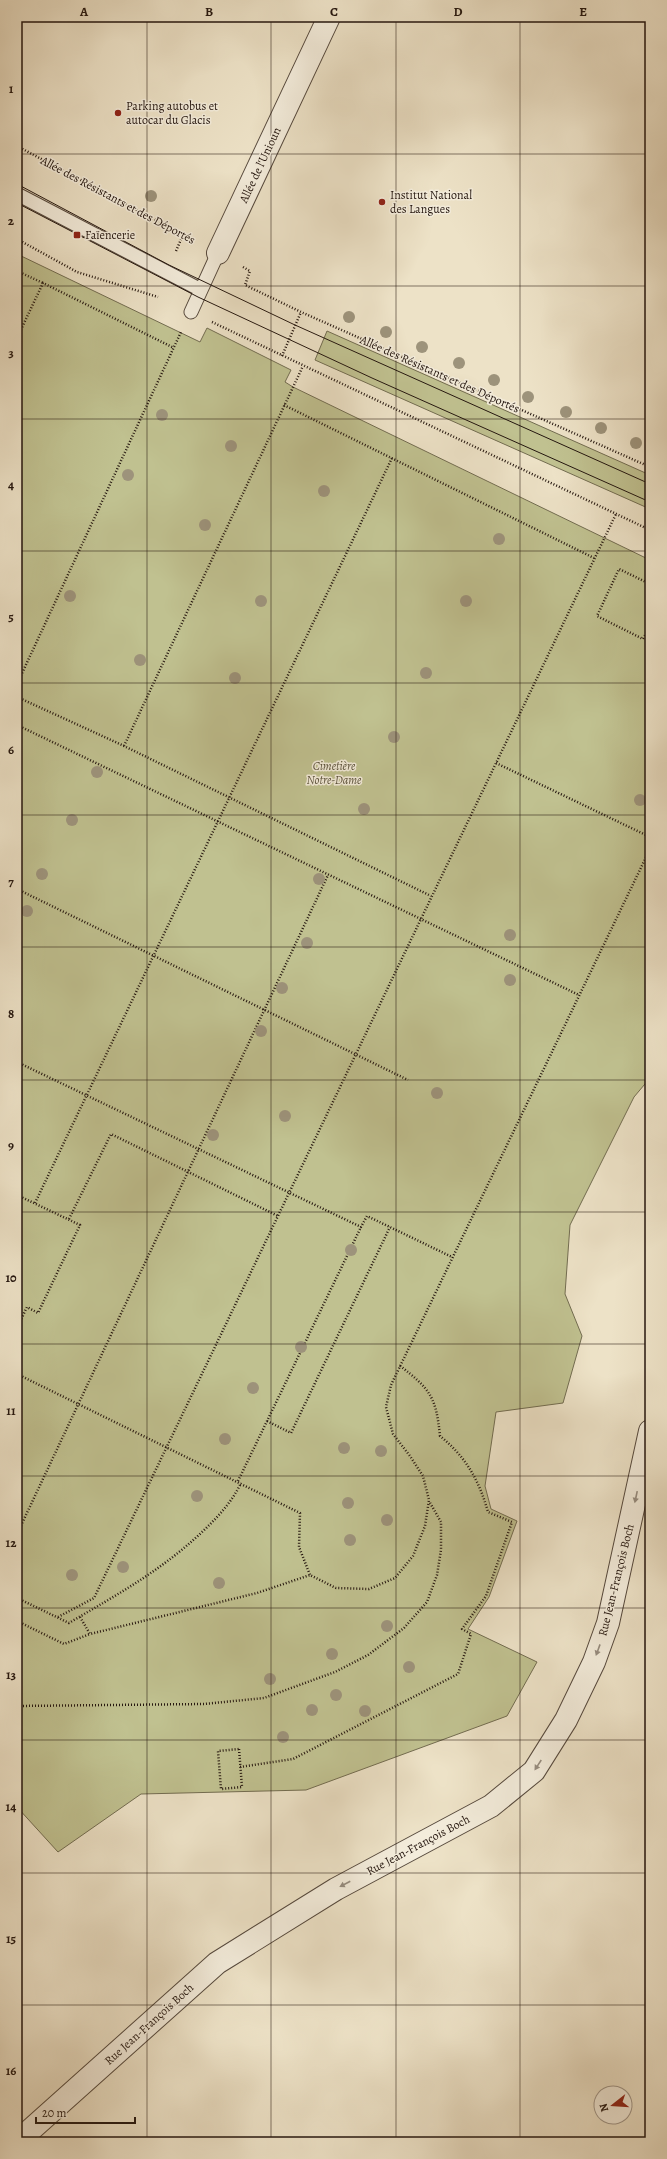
<svg xmlns="http://www.w3.org/2000/svg" width="667" height="2159" font-family="Alegreya,serif">
  <style>
    .green { fill: #c0c190; stroke: #726c50 }
    .lines { fill: none; stroke-linecap: round; stroke-linejoin: round }
    .lane-casing { stroke: #56493d; stroke-width: 15 }
    .street-casing { stroke: #56493d; stroke-width: 24 }
    .path { stroke: #24160f; stroke-width: 2.5; stroke-dasharray: 1 2; stroke-linecap: butt }
    .lane { stroke: #f3ecdb; stroke-width: 13 }
    .street { stroke: #f3ecdb; stroke-width: 22 }
    .tram { stroke: #24160f; stroke-width: 1 }
    .tree { fill: #9d937b }
    .oneway { fill: #968c7f }
    .grid { fill: none; stroke: #24160f; stroke-width: 1; stroke-opacity: 0.55 }
    .poi-dot { fill: #8f2418; stroke: #f3ecdb; stroke-width: 1.5 }
    .labels { text-anchor: middle; dominant-baseline: central; stroke-width: 3; stroke-linejoin: round; paint-order: stroke }
    .poi-label { font-size: 12px; fill: #24160f; stroke: #f3ecdb; text-anchor: start }
    .street-label { font-size: 12px; fill: #24160f; stroke: #f3ecdb }
    .park-label { font-size: 12px; font-style: italic; fill: #5b523c; stroke: #f3ecdb }
    .neatline { fill: none; stroke: #24160f; stroke-width: 1.5 }
    .grid-label { font-size: 13px; text-anchor: middle; font-weight: bold; fill: #24160f }
  </style>
  <rect width="100%" height="100%" fill="#ede2c7"/>
  <filter id="stains"><feTurbulence type="fractalNoise" baseFrequency=".005" numOctaves="4"/><feColorMatrix values="0 0 0 0 .2 0 0 0 0 .09 0 0 0 0 .02 0 0 0 .5 -.17"/></filter>
  <radialGradient id="worn" r=".72"><stop offset=".6" stop-color="#630" stop-opacity="0"/><stop offset="1" stop-color="#630" stop-opacity=".3"/></radialGradient>
  <!-- green -->
  <path class="green" d="M17,254L200,342L207,328L291,370L285,382L293,387L650,560V1078L634,1097L570,1225L565,1294L582,1336L563,1403L496,1412L485,1486L491,1509L517,1521L489,1597L468,1629L537,1662L507,1716L306,1790L141,1794L58,1852L17,1807Z
    M327,331L650,475V509L315,360Z"/>
  <g class="lines">
    <defs>
      <path id="lane" d="M17,194L201,290
        M191,312L218,253"/>
      <path id="street" d="M218,253L329,17
        M17,2142L217,1963L336,1889L491,1806L534,1771L566,1720L594,1662L608,1623L650,1431"/>
    </defs>
    <!-- lane casing -->
    <use href="#lane" class="lane-casing"/>
    <!-- street casing -->
    <use href="#street" class="street-casing"/>
    <!-- path -->
    <path class="path" d="M17,146L193,240
      M17,239L77,272L158,297
      M176,251L183,235
      M243,267L250,271L245,285L301,312L650,467
      M17,271L43,283
      M212,322L650,530
      M17,338L43,283L174,348
      M282,356L301,312
      M284,405L594,558
      M650,584L619,569L597,616L643,639L650,626
      M17,684L181,332
      M17,697L124,746L431,896
      M17,725L579,995
      M124,746L303,366
      M496,763L650,837
      M17,889L408,1080
      M17,1062L361,1227L367,1216L452,1257
      M17,1195L80,1225L38,1313L27,1307L17,1328
      M35,1203L392,458
      M69,1219L111,1134L278,1216
      M17,1374L300,1513L299,1547L310,1575
      M267,1421L291,1433L390,1227
      M238,1481L361,1227
      M17,1534L328,875
      M17,1598L69,1623C118,1594 159,1572 201,1533C217,1518 232,1502 241,1483
      M58,1617L94,1598L616,514
      M80,1617L90,1634L257,1593L310,1575L336,1588L369,1589L395,1578L413,1556L425,1526L429,1500L423,1476L410,1456L393,1434L386,1407L391,1385L650,849
      M17,1621L64,1644L90,1634
      M17,1706L204,1704L264,1698L335,1672L368,1655L404,1628L427,1602L437,1575L441,1550V1522L429,1501
      M239,1749L242,1787L221,1789L218,1751Z
      M240,1767L293,1759L458,1674L471,1634L462,1629L486,1596L512,1522L488,1512C479,1480 466,1457 440,1436C436,1396 430,1389 399,1365"/>
    <!-- lane -->
    <use href="#lane" class="lane"/>
    <!-- street -->
    <use href="#street" class="street"/>
    <!-- tram -->
    <path class="tram" d="M17,184L169,265L295,325L650,484
      M17,203L198,297L372,378L650,502"/>
  </g>
  <!-- trees -->
  <g class="tree">
    <circle cx="151" cy="196" r="6"/>
    <circle cx="349" cy="317" r="6"/>
    <circle cx="386" cy="332" r="6"/>
    <circle cx="422" cy="347" r="6"/>
    <circle cx="459" cy="363" r="6"/>
    <circle cx="494" cy="380" r="6"/>
    <circle cx="528" cy="397" r="6"/>
    <circle cx="566" cy="412" r="6"/>
    <circle cx="162" cy="415" r="6"/>
    <circle cx="601" cy="428" r="6"/>
    <circle cx="636" cy="443" r="6"/>
    <circle cx="231" cy="446" r="6"/>
    <circle cx="128" cy="475" r="6"/>
    <circle cx="324" cy="491" r="6"/>
    <circle cx="205" cy="525" r="6"/>
    <circle cx="499" cy="539" r="6"/>
    <circle cx="70" cy="596" r="6"/>
    <circle cx="261" cy="601" r="6"/>
    <circle cx="466" cy="601" r="6"/>
    <circle cx="140" cy="660" r="6"/>
    <circle cx="426" cy="673" r="6"/>
    <circle cx="235" cy="678" r="6"/>
    <circle cx="394" cy="737" r="6"/>
    <circle cx="97" cy="772" r="6"/>
    <circle cx="640" cy="800" r="6"/>
    <circle cx="364" cy="809" r="6"/>
    <circle cx="72" cy="820" r="6"/>
    <circle cx="42" cy="874" r="6"/>
    <circle cx="319" cy="879" r="6"/>
    <circle cx="27" cy="911" r="6"/>
    <circle cx="510" cy="935" r="6"/>
    <circle cx="307" cy="943" r="6"/>
    <circle cx="510" cy="980" r="6"/>
    <circle cx="282" cy="988" r="6"/>
    <circle cx="261" cy="1031" r="6"/>
    <circle cx="437" cy="1093" r="6"/>
    <circle cx="285" cy="1116" r="6"/>
    <circle cx="213" cy="1135" r="6"/>
    <circle cx="351" cy="1250" r="6"/>
    <circle cx="301" cy="1347" r="6"/>
    <circle cx="253" cy="1388" r="6"/>
    <circle cx="225" cy="1439" r="6"/>
    <circle cx="344" cy="1448" r="6"/>
    <circle cx="381" cy="1451" r="6"/>
    <circle cx="197" cy="1496" r="6"/>
    <circle cx="348" cy="1503" r="6"/>
    <circle cx="387" cy="1520" r="6"/>
    <circle cx="350" cy="1540" r="6"/>
    <circle cx="123" cy="1567" r="6"/>
    <circle cx="72" cy="1575" r="6"/>
    <circle cx="219" cy="1583" r="6"/>
    <circle cx="387" cy="1626" r="6"/>
    <circle cx="332" cy="1654" r="6"/>
    <circle cx="409" cy="1667" r="6"/>
    <circle cx="270" cy="1679" r="6"/>
    <circle cx="336" cy="1695" r="6"/>
    <circle cx="312" cy="1710" r="6"/>
    <circle cx="365" cy="1711" r="6"/>
    <circle cx="283" cy="1737" r="6"/>
  </g>
  <!-- one-way arrows -->
  <defs><path id="oneway-solid" d="M-6-.8H1V-3.2L6.5 0L1 3.2V.8H-6Z"/></defs>
  <g class="oneway">
    <use href="#oneway-solid" transform="translate(636 1497) rotate(102)"/>
    <use href="#oneway-solid" transform="translate(598 1650) rotate(110)"/>
    <use href="#oneway-solid" transform="translate(538 1765) rotate(123)"/>
    <use href="#oneway-solid" transform="translate(345 1884) rotate(152)"/>
  </g>
  <!-- grid -->
  <path class="grid" d="M147,17V2142M271,17V2142M396,17V2142M520,17V2142M17,154H650M17,286H650M17,419H650M17,551H650M17,683H650M17,815H650M17,947H650M17,1080H650M17,1212H650M17,1344H650M17,1476H650M17,1608H650M17,1740H650M17,1873H650M17,2005H650"/>
  <!-- markers -->
  <g class="poi-dot">
    <circle cx="118" cy="113" r="4"/>
    <circle cx="382" cy="202" r="4"/>
    <rect x="73" y="231" width="8" height="8" rx="2"/>
  </g>
  <g class="labels">
    <!-- poi labels -->
    <g class="poi-label">
      <text x="126" y="106">Parking autobus et<tspan x="126" dy="14">autocar du Glacis</tspan></text>
      <text x="390" y="195">Institut National<tspan x="390" dy="14">des Langues</tspan></text>
      <text x="85" y="235">Faïencerie</text>
    </g>
    <!-- street labels -->
    <g class="street-label">
      <text transform="translate(260 165) rotate(-65)">Allée de l'Unioun</text>
      <text transform="translate(118 200) rotate(28)">Allée des Résistants et des Déportés</text>
      <text transform="translate(440 374) rotate(24)">Allée des Résistants et des Déportés</text>
      <text transform="translate(616 1580) rotate(-76)">Rue Jean-François Boch</text>
      <text transform="translate(418 1845) rotate(-28)">Rue Jean-François Boch</text>
      <text transform="translate(149 2024) rotate(-42)">Rue Jean-François Boch</text>
    </g>
    <!-- park labels -->
    <g class="park-label">
      <text x="334" y="766">Cimetière<tspan x="334" dy="14">Notre-Dame</tspan></text>
    </g>
  </g>
  <!-- margin -->
  <rect width="667" height="2159" fill="none" stroke="#ede2c7" stroke-width="44"/>
  <!-- north arrow -->
  <g transform="translate(613 2105) rotate(253)"><circle r="19" fill="#f3ecdb" stroke="#a09689"/>
  <path d="M0-3L7 15L0 10L-7 15Z" fill="#8f2418"/>
  <text y="-6" font-size="11" font-weight="bold" text-anchor="middle" fill="#24160f">N</text>
  </g>
  <!-- scale -->
  <path d="M36 2117v6h99v-6" fill="none" stroke="#24160f" stroke-width="2"/>
  <text x="42" y="2117" font-size="12" fill="#24160f" stroke="#f3ecdb" stroke-width="3" paint-order="stroke">20 m</text>
  <rect x="22" y="22" width="623" height="2115" class="neatline"/>
  <g class="grid-label">
    <text x="84" y="16">A</text>
    <text x="209" y="16">B</text>
    <text x="334" y="16">C</text>
    <text x="458" y="16">D</text>
    <text x="583" y="16">E</text>
    <text x="11" y="93">1</text>
    <text x="11" y="225">2</text>
    <text x="11" y="357">3</text>
    <text x="11" y="489">4</text>
    <text x="11" y="621">5</text>
    <text x="11" y="754">6</text>
    <text x="11" y="886">7</text>
    <text x="11" y="1018">8</text>
    <text x="11" y="1150">9</text>
    <text x="11" y="1282">10</text>
    <text x="11" y="1415">11</text>
    <text x="11" y="1547">12</text>
    <text x="11" y="1679">13</text>
    <text x="11" y="1811">14</text>
    <text x="11" y="1943">15</text>
    <text x="11" y="2075">16</text>
  </g>
  <rect width="100%" height="100%" filter="url(#stains)"/>
  <rect width="100%" height="100%" fill="url(#worn)"/>
</svg>
